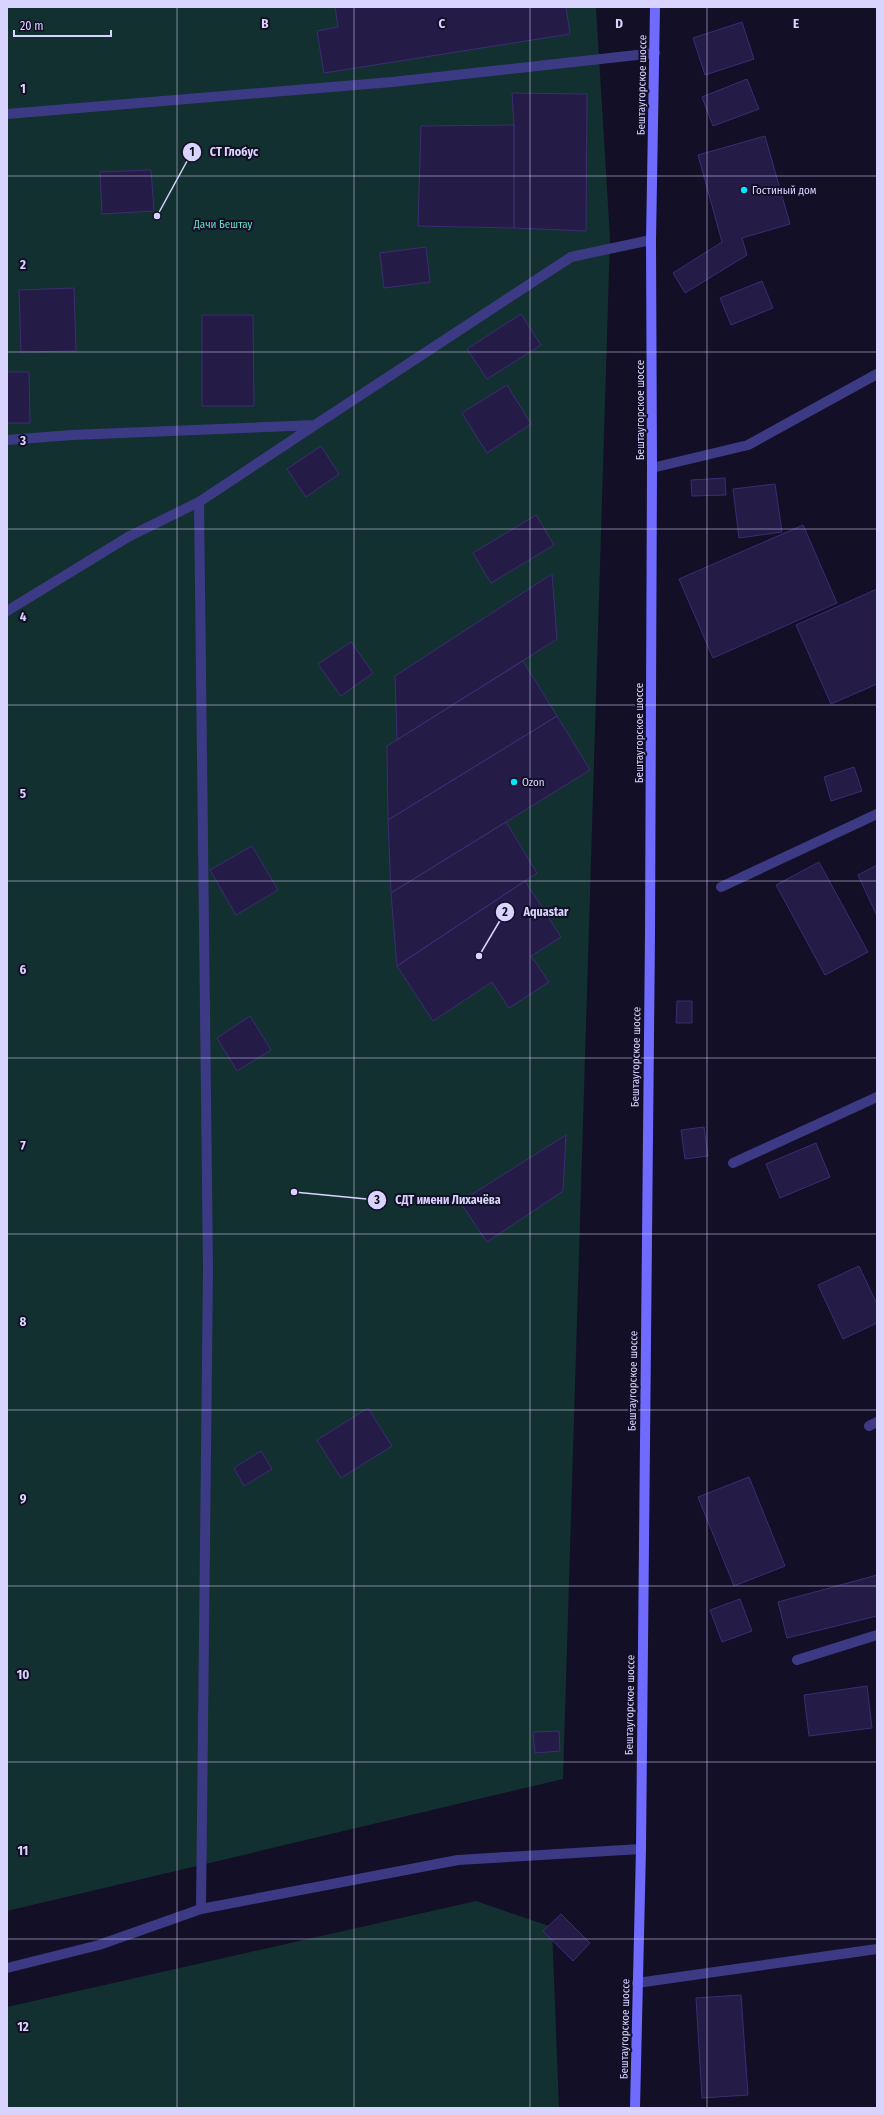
<svg xmlns="http://www.w3.org/2000/svg" width="884" height="2115" font-family="'Fira Sans Condensed',sans-serif">
  <style>
    .green { fill: #12302f }
    .building { fill: #241b47; stroke: #3b2d73 }
    .lines { fill: none; stroke-linecap: round; stroke-linejoin: round }
    .lane { stroke: #3d3a85; stroke-width: 10 }
    .secondary { stroke: #6f6bff; stroke-width: 10 }
    .grid { fill: none; stroke: #d9d4ff; stroke-width: 1; stroke-opacity: 0.55 }
    .poi-dot { fill: #00e5ff; stroke: #130f26; stroke-width: 1.5 }
    .labels { text-anchor: middle; dominant-baseline: central; stroke-width: 4; stroke-linejoin: round; paint-order: stroke }
    .street-label { font-size: 11px; fill: #d9d4ff; stroke: #130f26 }
    .poi-label { font-size: 11px; fill: #d9d4ff; stroke: #130f26; text-anchor: start }
    .park-label { font-size: 11px; fill: #5fe0c0; stroke: #130f26 }
    .grid-label { font-size: 13px; text-anchor: middle; font-weight: bold; fill: #d9d4ff; stroke: #130f26; stroke-width: 4; stroke-linejoin: round; paint-order: stroke }
    .leader { fill: none; stroke: #d9d4ff; stroke-width: 1.5 }
    .callout-dot { fill: #d9d4ff; stroke: #130f26; stroke-width: 1.5 }
    .mark-label { font-size: 12px; text-anchor: middle; font-weight: bold; fill: #111 }
    .callout-label { font-size: 12px; text-anchor: middle; font-weight: bold; fill: #d9d4ff; stroke: #130f26; stroke-width: 4; stroke-linejoin: round; paint-order: stroke }
  </style>
  <rect width="100%" height="100%" fill="#130f26"/>
  <!-- green -->
  <path class="green" d="M7,7H596L610,238L563,1779L7,1911Z
    M476,1901L552,1927L559,2108H7V2007Z"/>
  <!-- building -->
  <path class="building" d="M335,7H566L570,34L324,73L317,31L338,27Z
    M742,22L754,59L705,75L693,38Z
    M747,79L759,109L713,126L702,97Z
    M512,93L587,94L586,231L514,228V125Z
    M514,125V228L418,226L421,126Z
    M765,136L790,224L742,238L747,255L685,293L673,273L722,242L698,155Z
    M151,170L154,211L102,214L100,172Z
    M426,247L430,282L384,288L380,253Z
    M762,281L773,308L731,325L720,298Z
    M74,288L76,351L21,352L19,290Z
    M521,314L541,345L487,379L467,349Z
    M202,315H253L254,406H202Z
    M7,372H29L30,423H7Z
    M507,385L531,424L487,453L462,413Z
    M321,446L339,474L306,497L287,469Z
    M725,478L726,495L692,496L691,480Z
    M775,484L782,532L739,538L733,489Z
    M536,515L554,545L491,583L473,553Z
    M803,525L837,603L713,658L679,579Z
    M552,574L557,639L397,740L395,676Z
    M877,589V684L831,704L796,625Z
    M351,642L373,673L341,696L318,664Z
    M523,661L557,716L388,820L387,746Z
    M557,716L590,770L391,893L388,820Z
    M854,767L862,791L831,801L824,777Z
    M506,822L537,873L397,966L391,893Z
    M252,846L278,890L236,915L210,870Z
    M819,862L868,952L825,975L776,885Z
    M877,865V916L858,875Z
    M525,881L561,937L531,956L549,982L509,1008L492,982L433,1021L397,966Z
    M677,1001H692V1023H676Z
    M250,1016L271,1050L237,1071L217,1038Z
    M704,1127L708,1156L685,1159L681,1130Z
    M566,1135L563,1191L487,1242L460,1202Z
    M816,1143L830,1177L780,1198L766,1164Z
    M859,1266L877,1304V1323L843,1339L818,1285Z
    M368,1408L392,1446L341,1478L317,1440Z
    M261,1451L272,1469L244,1486L234,1468Z
    M749,1477L785,1566L734,1586L698,1497Z
    M877,1575V1616L787,1638L778,1602Z
    M740,1599L752,1631L722,1642L710,1610Z
    M867,1686L872,1728L809,1736L804,1695Z
    M559,1731L560,1751L535,1753L533,1732Z
    M561,1914L590,1943L573,1961L543,1931Z
    M741,1995L748,2095L702,2098L696,1998Z"/>
  <g class="lines">
    <!-- lane -->
    <path class="lane" d="M7,114L392,82L655,53
      M7,440L72,435L315,425L571,257L651,240
      M652,468L748,445L877,374
      M199,502L208,1268L201,1909
      M7,611L128,537L199,502L315,425
      M721,887L877,814
      M733,1163L877,1097
      M869,1426L877,1422
      M797,1660L877,1635
      M7,1968L99,1945L201,1909L458,1860L641,1849
      M637,1983L877,1949"/>
    <!-- secondary -->
    <path class="secondary" d="M635,2108L641,1849L650,934L652,468L651,240L655,7"/>
  </g>
  <!-- grid -->
  <path class="grid" d="M177,7V2108M354,7V2108M530,7V2108M707,7V2108M7,176H877M7,352H877M7,529H877M7,705H877M7,881H877M7,1058H877M7,1234H877M7,1410H877M7,1586H877M7,1762H877M7,1939H877"/>
  <!-- markers -->
  <g class="poi-dot">
    <circle cx="744" cy="190" r="4"/>
    <circle cx="514" cy="782" r="4"/>
  </g>
  <g class="labels">
    <!-- street labels -->
    <g class="street-label">
      <text transform="translate(642 85) rotate(-89)">Бештаугорское шоссе</text>
      <text transform="translate(640 410) rotate(-90)">Бештаугорское шоссе</text>
      <text transform="translate(639 733) rotate(-90)">Бештаугорское шоссе</text>
      <text transform="translate(636 1057) rotate(-89)">Бештаугорское шоссе</text>
      <text transform="translate(633 1381) rotate(-89)">Бештаугорское шоссе</text>
      <text transform="translate(630 1705) rotate(-89)">Бештаугорское шоссе</text>
      <text transform="translate(625 2029) rotate(-89)">Бештаугорское шоссе</text>
    </g>
    <!-- poi labels -->
    <g class="poi-label">
      <text x="752" y="190">Гостиный дом</text>
      <text x="522" y="782">Ozon</text>
    </g>
    <!-- park labels -->
    <g class="park-label">
      <text x="223" y="224">Дачи Бештау</text>
    </g>
  </g>
  <g class="grid-label">
    <text x="265" y="28">B</text>
    <text x="442" y="28">C</text>
    <text x="619" y="28">D</text>
    <text x="796" y="28">E</text>
    <text x="23" y="93">1</text>
    <text x="23" y="269">2</text>
    <text x="23" y="445">3</text>
    <text x="23" y="621">4</text>
    <text x="23" y="798">5</text>
    <text x="23" y="974">6</text>
    <text x="23" y="1150">7</text>
    <text x="23" y="1326">8</text>
    <text x="23" y="1503">9</text>
    <text x="23" y="1679">10</text>
    <text x="23" y="1855">11</text>
    <text x="23" y="2031">12</text>
  </g>
  <!-- callouts -->
  <path class="leader" d="M157 216L192 152M479 956L505 912M294 1192L377 1200"/>
  <g class="callout-dot">
    <circle cx="157" cy="216" r="4"/>
    <circle cx="479" cy="956" r="4"/>
    <circle cx="294" cy="1192" r="4"/>
    <circle cx="192" cy="152" r="10"/>
    <circle cx="505" cy="912" r="10"/>
    <circle cx="377" cy="1200" r="10"/>
  </g>
  <g class="mark-label">
    <text x="192" y="156">1</text>
    <text x="505" y="916">2</text>
    <text x="377" y="1204">3</text>
  </g>
  <g class="callout-label">
    <text x="234" y="156">СТ Глобус</text>
    <text x="546" y="916">Aquastar</text>
    <text x="448" y="1204">СДТ имени Лихачёва</text>
  </g>
  <!-- border -->
  <rect width="884" height="2115" fill="none" stroke="#d9d4ff" stroke-width="16"/>
  <!-- scale -->
  <path d="M14 30v6h97v-6" fill="none" stroke="#d9d4ff" stroke-width="2"/>
  <text x="20" y="30" font-size="12" fill="#d9d4ff" stroke="#130f26" stroke-width="3" paint-order="stroke">20 m</text>
</svg>
